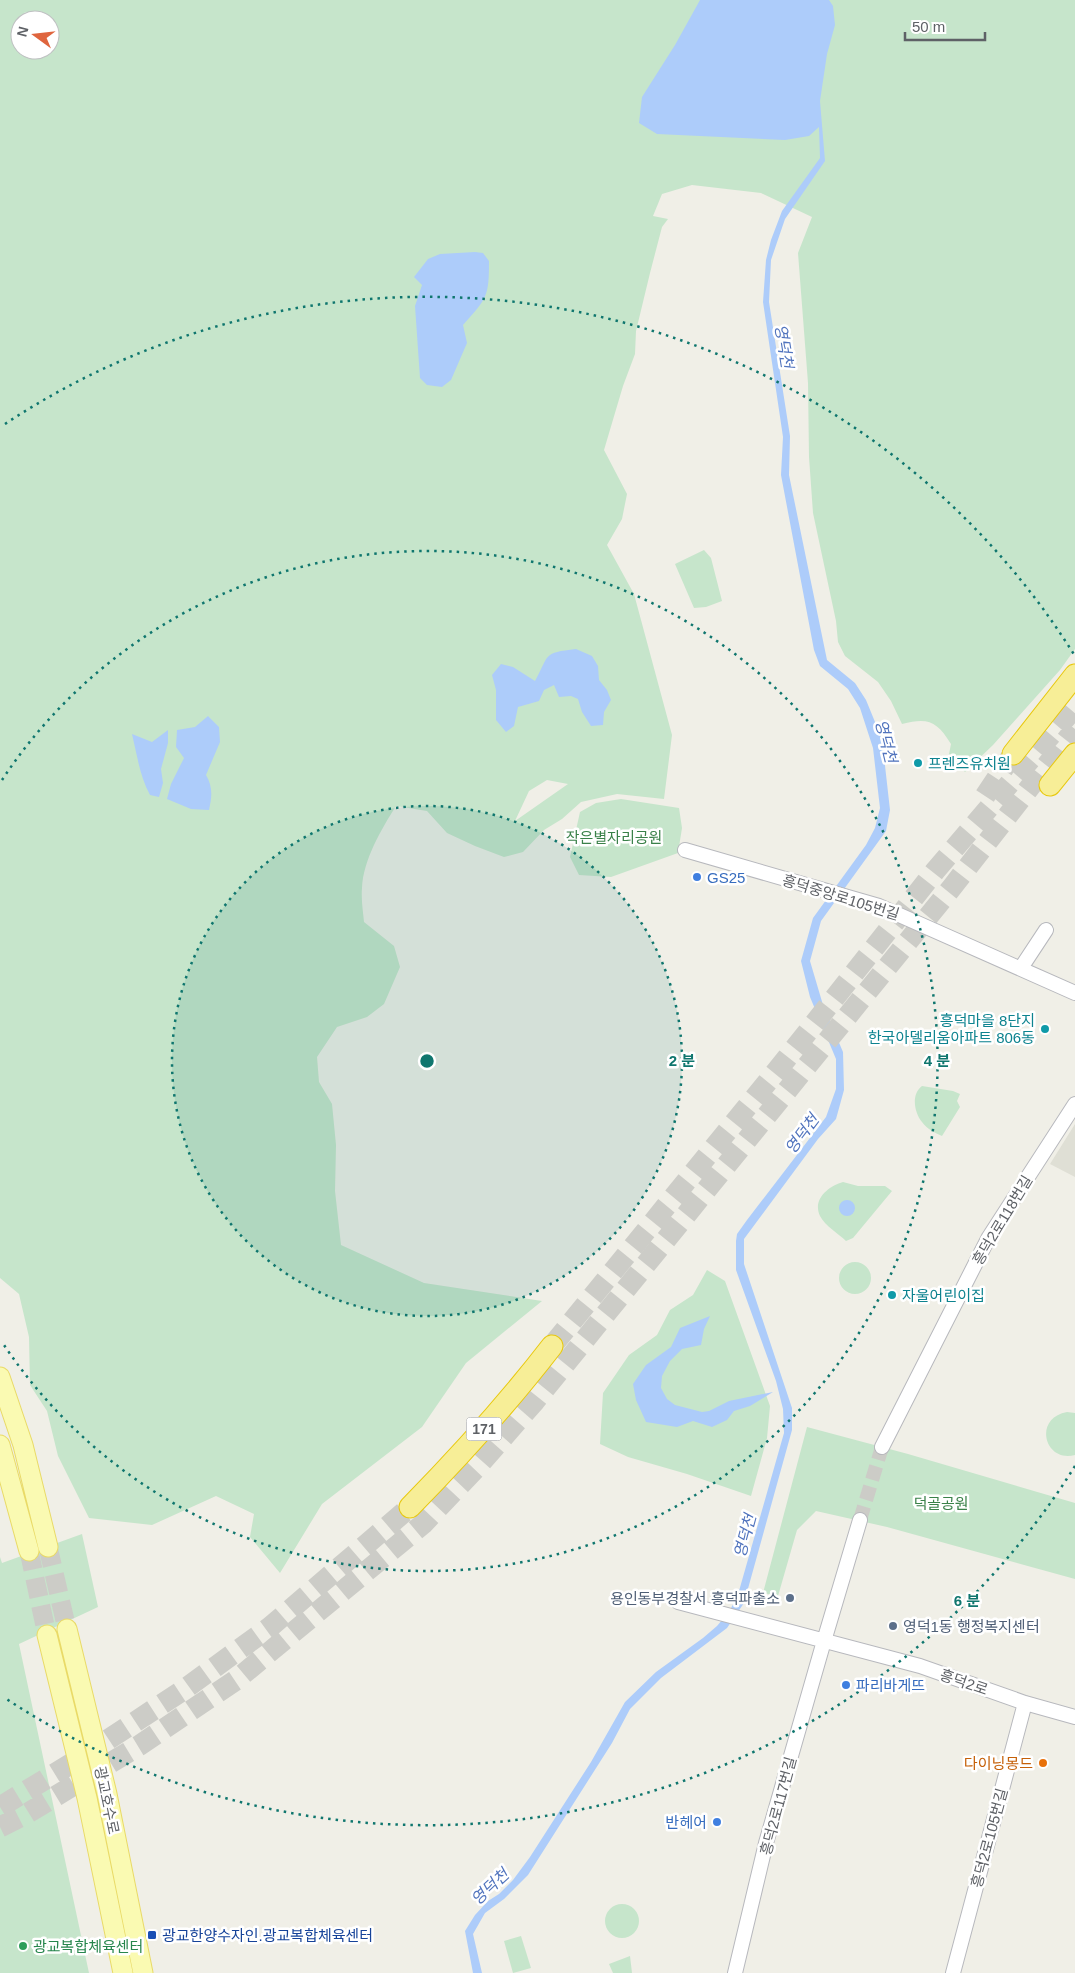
<svg xmlns="http://www.w3.org/2000/svg" width="1075" height="1973" font-family="Arial,'Noto Sans KR',sans-serif">
  <style>
    .education { fill: #dfdfd5 }
    .green { fill: #c6e5cb; fill-rule: evenodd }
    .water { fill: #adccfa }
    .lines { fill: none; stroke-linecap: round; stroke-linejoin: round }
    .minor-tunnel { stroke: #ccccc7; stroke-width: 14; stroke-dasharray: 14 7; stroke-linecap: butt }
    .major-tunnel { stroke: #ccccc7; stroke-width: 19; stroke-dasharray: 19 9; stroke-linecap: butt }
    .highway-tunnel { stroke: #ccccc7; stroke-width: 21; stroke-dasharray: 21 11; stroke-linecap: butt }
    .minor-casing { stroke: #b7b8bd; stroke-width: 16 }
    .major-casing { stroke: #e9da67; stroke-width: 21 }
    .highway-casing { stroke: #e8c80e; stroke-width: 23 }
    .minor { stroke: #fff; stroke-width: 14 }
    .major { stroke: #fafab2; stroke-width: 19 }
    .highway { stroke: #f7ee97; stroke-width: 21 }
    .ring { fill: none; stroke: #0f766e; stroke-width: 2.5; stroke-dasharray: 2.5 5 }
    .culture-dot { fill: #0f9aa8; stroke: #fff; stroke-width: 2 }
    .shop-dot { fill: #3f7fe0; stroke: #fff; stroke-width: 2 }
    .service-dot { fill: #5c6f8a; stroke: #fff; stroke-width: 2 }
    .food-dot { fill: #e8710a; stroke: #fff; stroke-width: 2 }
    .transit-dot { fill: #1a4fb4; stroke: #fff; stroke-width: 2 }
    .leisure-dot { fill: #2e9e5b; stroke: #fff; stroke-width: 2 }
    .labels { text-anchor: middle; dominant-baseline: central; stroke-width: 5; stroke-linejoin: round; paint-order: stroke }
    .shield { fill: #fff; stroke: #8e9094; stroke-width: 1 }
    .shield-label { font-size: 14px; font-weight: bold; fill: #5e6166 }
    .culture-label { font-size: 15px; fill: #0d838f; stroke: #fff; text-anchor: start }
    .park-label { font-size: 15px; fill: #3a8149; stroke: #fff }
    .shop-label { font-size: 15px; fill: #366cbe; stroke: #fff; text-anchor: start }
    .street-label { font-size: 15px; fill: #5e6166; stroke: #fff }
    .service-label { font-size: 15px; fill: #4e5e75; stroke: #fff; text-anchor: end }
    .food-label { font-size: 15px; fill: #c56008; stroke: #fff; text-anchor: end }
    .transit-label { font-size: 15px; fill: #164399; stroke: #fff; text-anchor: start }
    .leisure-label { font-size: 15px; fill: #27864d; stroke: #fff; text-anchor: start }
    .water-label { font-size: 16px; font-style: italic; fill: #5073bd; stroke: #fff }
    .centre { fill: #0f766e; stroke: #fff; stroke-width: 2.5 }
    .ring-label { font-size: 15px; text-anchor: middle; font-weight: bold; fill: #0f766e; stroke: #fff; stroke-width: 5; stroke-linejoin: round; paint-order: stroke }
  </style>
  <rect width="100%" height="100%" fill="#f0efe7"/>
  <!-- education -->
  <path class="education" d="M1075,1124V1177L1050,1164Z"/>
  <!-- green -->
  <path class="green" d="M0,0H1075V649L1060,670L993,745L965,772L956,762L948,759L951,744C937,721 928,717 902,724L891,701L878,682L845,656L838,642L836,621L813,513L809,457L808,383L798,253L812,217L761,193L692,185L662,194L653,216L668,219L662,227L650,273L636,331L635,354L623,386L604,450L627,494L622,519L607,545L634,594L672,735L664,799L617,794L581,802L562,819L544,830L523,852L504,857L475,846L447,833L427,811L396,806C382,828 363,860 362,888C361,899 363,911 364,922L394,946L400,967L384,1004L367,1017L337,1027L317,1057L319,1082L332,1104L336,1145L335,1191L341,1245L424,1283L542,1301L466,1363L422,1427L322,1504L280,1573L250,1537L254,1514L216,1496L152,1525L89,1518L58,1456L47,1411L30,1385L29,1337L19,1294L0,1278ZM20,20H50V50H20ZM547,780L568,784L515,821L529,791Z
    M704,550L711,558L722,601L706,607L694,608L675,564Z
    M621,799L679,808L682,828L678,853L611,877L579,875L570,857L580,812L596,803Z
    M922,1086L953,1091L960,1094L957,1101L960,1107L942,1136C935,1133 927,1129 922,1122C914,1112 911,1094 922,1086Z
    M843,1182L858,1186H885L892,1191L853,1238L846,1241C838,1233 825,1226 820,1216C812,1199 829,1186 843,1182Z
    M839 1278a16 16 0 1 1 32 0a16 16 0 1 1-32 0Z
    M707,1270L725,1281L770,1406L767,1438L751,1496L687,1474L628,1457L600,1444L603,1393L629,1355L657,1335L670,1310L693,1295Z
    M1067,1412L1075,1413V1455C1044,1463 1033,1418 1067,1412Z
    M807,1427L908,1454L1075,1503V1579L887,1527L816,1511L797,1530L778,1596L763,1593Z
    M82,1534L98,1607L19,1644L89,1973H0V1557L2,1563Z
    M605 1921a17 17 0 1 1 34 0a17 17 0 1 1-34 0Z
    M521,1936L531,1968L513,1973L504,1941Z
    M630,1956L632,1973H613L609,1964Z"/>
  <!-- water -->
  <path class="water" d="M700,0H829L833,6L835,25L827,54L820,101L825,161L785,219L771,260L769,302L790,436L789,475L827,660L855,683L866,700L882,739L890,810L886,831L821,921L810,961L823,1005L843,1052L844,1090L836,1119L818,1139L744,1239V1264L792,1408V1430L744,1603L727,1628L661,1678L630,1709L612,1743L528,1875L504,1899L485,1913L473,1934L482,1973H473L465,1931L475,1915L488,1901L499,1894L513,1880L530,1857L591,1762L625,1702L656,1672L703,1638L717,1626L728,1613L737,1598L784,1433L783,1409L776,1381L736,1270V1241L737,1234L747,1220L826,1117L836,1089V1059L810,997L801,961L813,918L866,845L875,828L880,808L873,748L860,708L848,689L820,666L814,650L781,475L783,437L763,302L766,260L771,240L782,211L820,158L819,127L809,136L785,140L657,134L639,123L642,97L675,45Z
    M475,252L483,253L489,261C489,297 487,298 463,325L467,343L451,380L442,387L427,385L420,378L415,306L422,285L414,277L428,259L440,254Z
    M576,649L592,656L598,666L599,680L607,690L611,700L604,712L603,725L591,726L582,712L578,699L571,696L559,697L554,685L544,690L539,701L518,707L514,726L506,732L496,720V690L492,675L501,664L513,667L535,681C550,654 542,653 576,649Z
    M208,716L219,727L220,742L206,775C213,787 212,797 209,810L191,809L167,799L171,784L184,758L176,747L177,730L195,727Z
    M168,730V743L161,769L163,783L159,797L150,795C140,777 137,755 132,734L152,742Z
    M839 1208a8 8 0 1 1 16 0a8 8 0 1 1-16 0Z
    M710,1316L704,1329L701,1345L682,1349L670,1361L662,1376L661,1388L667,1399L675,1405L702,1412L709,1411L729,1401L773,1392L750,1406L734,1411L727,1420L712,1427L693,1421L677,1427L646,1422L636,1400L633,1384L646,1365L671,1347L680,1328Z"/>
  <g class="lines">
    <!-- minor-tunnel -->
    <path class="minor-tunnel" d="M860,1520L882,1447"/>
    <!-- major-tunnel -->
    <path class="major-tunnel" d="M48,1547L67,1629
      M29,1551L47,1635"/>
    <!-- highway-tunnel -->
    <path class="highway-tunnel" d="M985,796L1013,754
      M552,1346L787,1058L935,871L1075,707
      M0,1807L77,1760L182,1691L270,1627L410,1507
      M0,1827L28,1813L140,1745L236,1680L423,1524L478,1466L535,1401L953,886L1075,729"/>
    <defs>
      <path id="minor" d="M685,850L879,906L1075,993
        M1021,968L1046,930
        M882,1447L989,1237L1075,1104
        M678,1602L920,1666L1025,1703L1075,1717
        M735,1973L766,1843L824,1641L860,1520
        M953,1973L1025,1703"/>
      <path id="major" d="M0,1377L23,1445L48,1547
        M0,1445L29,1551
        M67,1629L107,1794L143,1973
        M47,1635L87,1798L123,1973"/>
      <path id="highway" d="M1013,754L1075,675
        M1050,785L1075,754
        M410,1507C461,1455 508,1403 552,1346"/>
    </defs>
    <!-- minor casing -->
    <use href="#minor" class="minor-casing"/>
    <!-- major casing -->
    <use href="#major" class="major-casing"/>
    <!-- highway casing -->
    <use href="#highway" class="highway-casing"/>
    <!-- minor -->
    <use href="#minor" class="minor"/>
    <!-- major -->
    <use href="#major" class="major"/>
    <!-- highway -->
    <use href="#highway" class="highway"/>
  </g>
  <!-- distance rings -->
  <circle cx="427" cy="1061" r="255" fill="#0f766e" fill-opacity=".12"/>
  <g class="ring">
    <circle cx="427" cy="1061" r="255"/>
    <path d="M2 780A510 510 0 1 1 2 1342"/>
    <path d="M1075 1466A764 764 0 0 1 5 1698M5 424A764 764 0 0 1 1075 656"/>
  </g>
  <!-- markers -->
  <g class="culture-dot">
    <circle cx="918" cy="763" r="5"/>
    <circle cx="1045" cy="1029" r="5"/>
    <circle cx="892" cy="1295" r="5"/>
  </g>
  <g class="shop-dot">
    <circle cx="697" cy="877" r="5"/>
    <circle cx="846" cy="1685" r="5"/>
    <circle cx="717" cy="1822" r="5"/>
  </g>
  <g class="service-dot">
    <circle cx="790" cy="1598" r="5"/>
    <circle cx="893" cy="1626" r="5"/>
  </g>
  <circle class="food-dot" cx="1043" cy="1763" r="5"/>
  <rect class="transit-dot" x="147" y="1930" width="10" height="10" rx="2.5"/>
  <circle class="leisure-dot" cx="23" cy="1946" r="5"/>
  <g class="labels">
    <!-- shield labels -->
    <rect class="shield" x="466.5" y="1417.5" width="35" height="23" rx="4"/>
    <g class="shield-label">
      <text x="484" y="1429">171</text>
    </g>
    <!-- culture labels -->
    <g class="culture-label">
      <text x="928" y="763">프렌즈유치원</text>
      <text x="1035" y="1020" text-anchor="end">흥덕마을 8단지<tspan x="1035" dy="17">한국아델리움아파트 806동</tspan></text>
      <text x="902" y="1295">자울어린이집</text>
    </g>
    <!-- park labels -->
    <g class="park-label">
      <text x="614" y="837">작은별자리공원</text>
      <text x="941" y="1503">덕골공원</text>
    </g>
    <!-- shop labels -->
    <g class="shop-label">
      <text x="707" y="877">GS25</text>
      <text x="856" y="1685">파리바게뜨</text>
      <text x="707" y="1822" text-anchor="end">반헤어</text>
    </g>
    <!-- street labels -->
    <g class="street-label">
      <text transform="translate(841 897) rotate(17)">흥덕중앙로105번길</text>
      <text transform="translate(1002 1220) rotate(-59)">흥덕2로118번길</text>
      <text transform="translate(964 1682) rotate(19)">흥덕2로</text>
      <text transform="translate(107 1800) rotate(78)">광교호수로</text>
      <text transform="translate(778 1806) rotate(-75)">흥덕2로117번길</text>
      <text transform="translate(989 1838) rotate(-75)">흥덕2로105번길</text>
    </g>
    <!-- service labels -->
    <g class="service-label">
      <text x="780" y="1598">용인동부경찰서 흥덕파출소</text>
      <text x="903" y="1626" text-anchor="start">영덕1동 행정복지센터</text>
    </g>
    <!-- food labels -->
    <g class="food-label">
      <text x="1033" y="1763">다이닝몽드</text>
    </g>
    <!-- transit labels -->
    <g class="transit-label">
      <text x="162" y="1935">광교한양수자인.광교복합체육센터</text>
    </g>
    <!-- leisure labels -->
    <g class="leisure-label">
      <text x="33" y="1946">광교복합체육센터</text>
    </g>
    <!-- water labels -->
    <g class="water-label">
      <text transform="translate(784 346) rotate(81)">영덕천</text>
      <text transform="translate(886 741) rotate(76)">영덕천</text>
      <text transform="translate(802 1134) rotate(-53)">영덕천</text>
      <text transform="translate(745 1536) rotate(-75)">영덕천</text>
      <text transform="translate(490 1887) rotate(-43)">영덕천</text>
    </g>
  </g>
  <circle cx="427" cy="1061" r="8" class="centre"/>
  <g class="ring-label">
    <text x="682" y="1066">2 분</text>
    <text x="937" y="1066">4 분</text>
    <text x="967" y="1606">6 분</text>
  </g>
  <!-- north arrow -->
  <g transform="translate(35 35) rotate(285)"><circle r="24" fill="#ffffff" stroke="#bfc0c2"/>
  <path d="M0-4L9 19L0 12L-9 19Z" fill="#df653e"/>
  <text y="-8" font-size="14" font-weight="bold" text-anchor="middle" fill="#5e6166">N</text>
  </g>
  <!-- scale -->
  <path d="M905 32v8h80v-8" fill="none" stroke="#5e6166" stroke-width="2.5"/>
  <text x="912" y="32" font-size="15" fill="#5e6166" stroke="#ffffff" stroke-width="4" paint-order="stroke">50 m</text>
</svg>
